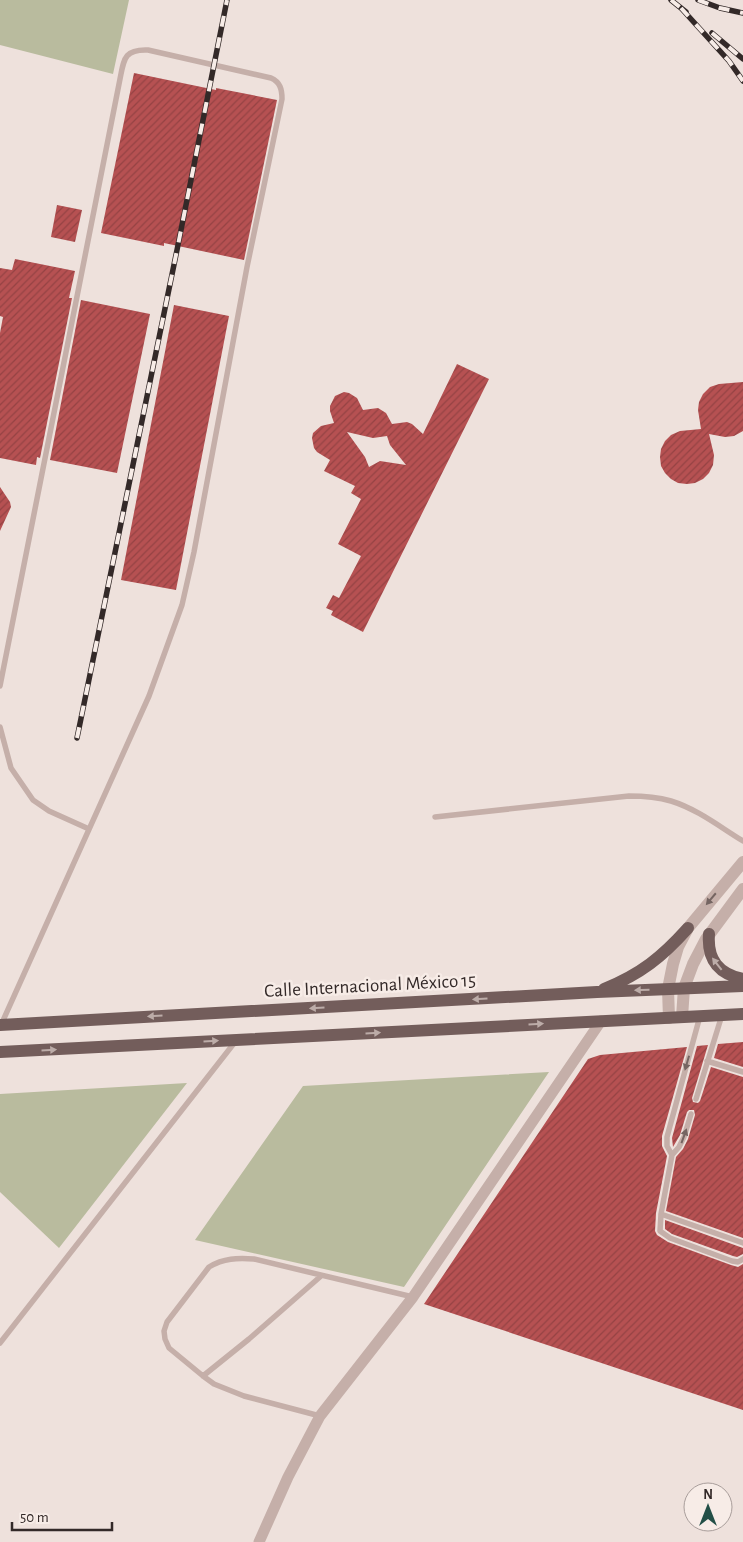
<svg xmlns="http://www.w3.org/2000/svg" width="743" height="1542" font-family="'Alegreya Sans',sans-serif">
  <style>
    .grass { fill: #b9bb9e }
    .building { fill: url(#building-hatch); fill-rule: evenodd }
    .lines { fill: none; stroke-linecap: round; stroke-linejoin: round }
    .service { stroke: #c5afa9; stroke-width: 5.5 }
    .minor { stroke: #c5afa9; stroke-width: 11 }
    .tertiary { stroke: #c5afa9; stroke-width: 12 }
    .primary { stroke: #735d5b; stroke-width: 12 }
    .rail-casing { stroke: #332928; stroke-width: 5.5 }
    .rail { stroke: #f7ece7; stroke-width: 4; stroke-dasharray: 11; stroke-linecap: butt }
    .oneway { fill: #756562 }
    .oneway2 { fill: #bcaca8 }
    .labels { text-anchor: middle; dominant-baseline: central; stroke-width: 5; stroke-linejoin: round; paint-order: stroke }
    .street-label { font-size: 19px; fill: #332928; stroke: #f7ece7 }
  </style>
  <defs>
    <pattern id="building-hatch" width="6" height="6" patternUnits="userSpaceOnUse" patternTransform="scale(1.25)"><rect width="6" height="6" fill="#b65152"/><path d="M-1 1l2-2M0 6l6-6M5 7l2-2" fill="none" stroke="#954344"/></pattern>
  </defs>
  <rect width="100%" height="100%" fill="#eee1dc"/>
  <!-- grass -->
  <path class="grass" d="M0,0H129L113,74L0,45Z
    M549,1072L404,1287L195,1240L303,1086Z
    M187,1083L59,1248L0,1192V1094Z"/>
  <!-- building -->
  <path class="building" d="M134,73L216,90V88L277,100L244,260L164,243V246L101,233Z
    M57,205L82,210L75,242L51,237Z
    M15,259L75,271L69,298H72L40,458L37,457L36,465L0,458V333L3,317L0,316V268L12,270Z
    M81,300L150,314L117,473L50,460Z
    M174,305L229,316L176,590L121,580Z
    M457,364L489,379L363,632L331,615L333,611L326,608L333,595L339,598L361,556L338,544L361,499L351,493L355,486L324,471L330,460L317,452L314,448L312,438L313,433L321,426L334,423L330,411V406L335,396L344,392L349,393L357,398L363,410L378,408L386,413L392,424L407,422L412,424L423,434ZM347,432L373,438L387,436L390,445L406,465L380,461L369,467L365,457Z
    M743,382V431L734,436L725,437L709,434L714,455L713,465L709,473L703,479L695,483L687,484L678,483L671,479L665,473L661,466L660,457L661,449L665,441L671,435L680,431L701,429L698,410L699,402L703,394L710,387L719,384Z
    M0,487L10,502L11,507L0,531Z
    M743,1042V1067L714,1058L718,1044Z
    M708,1045L692,1098L693,1102L698,1103L700,1101L711,1067L743,1077V1238L666,1211L676,1157L683,1149L688,1139L695,1115L694,1110H689L687,1112L680,1135L673,1147L672,1138L697,1046Z
    M687,1047L662,1136V1146L667,1156L656,1213L655,1231L657,1235L668,1242L731,1265L738,1267L743,1264V1410L424,1304L588,1059L600,1055Z
    M665,1220L743,1248V1254L737,1257L733,1256L672,1234L665,1229Z"/>
  <g class="lines">
    <!-- service -->
    <path class="service" d="M0,686L120,79C124,59 124,49 148,50L271,78C280,82 282,89 282,99L247,267L194,552L182,605L149,696L1,1025
      M0,727L11,768L33,800L49,811L89,829
      M435,817L629,796C643,796 657,797 671,801C697,809 720,827 743,841
      M707,1061L743,1072
      M696,1099L722,1015
      M691,1114L684,1137L679,1147L672,1155L661,1214L660,1231L670,1238L732,1261L738,1262L743,1259
      M672,1155L667,1146V1137L700,1016
      M661,1214L743,1243
      M0,1343L235,1042
      M203,1376L249,1339L321,1276
      M320,1416L244,1396L214,1384L203,1376L169,1348L165,1339L164,1331L167,1322L209,1267C224,1258 237,1258 254,1259L413,1297"/>
    <!-- minor -->
    <path class="minor" d="M259,1542L288,1477L320,1416L413,1297L601,1021"/>
    <!-- tertiary -->
    <path class="tertiary" d="M682,1017L684,988L693,964L706,939L743,889
      M669,1018L668,989L673,964L678,947L688,928L743,862"/>
    <!-- primary -->
    <path class="primary" d="M709,934C707,960 719,974 743,979
      M604,989C641,974 662,957 688,928
      M0,1025L597,992L743,986
      M0,1052L743,1014"/>
    <defs>
      <path id="rail" d="M671,0L686,12
        M698,0L720,8L743,13
        M681,8L729,61L743,81
        M712,33L743,59
        M77,738L177,250L227,0"/>
    </defs>
    <!-- rail casing -->
    <use href="#rail" class="rail-casing"/>
    <!-- rail -->
    <use href="#rail" class="rail"/>
  </g>
  <!-- one-way arrows -->
  <defs><path id="oneway-solid" d="M-6-.8H1V-3.2L6.5 0L1 3.2V.8H-6Z" transform="scale(1.25)"/></defs>
  <g class="oneway">
    <use href="#oneway-solid" transform="translate(711 899) rotate(130)"/>
    <use href="#oneway-solid" transform="translate(687 1063) rotate(106)"/>
    <use href="#oneway-solid" transform="translate(684 1136) rotate(-70)"/>
  </g>
  <g class="oneway2">
    <use href="#oneway-solid" transform="translate(717 964) rotate(-128)"/>
    <use href="#oneway-solid" transform="translate(642 990) rotate(178)"/>
    <use href="#oneway-solid" transform="translate(480 999) rotate(177)"/>
    <use href="#oneway-solid" transform="translate(317 1008) rotate(177)"/>
    <use href="#oneway-solid" transform="translate(155 1016) rotate(177)"/>
    <use href="#oneway-solid" transform="translate(536 1024) rotate(-3)"/>
    <use href="#oneway-solid" transform="translate(373 1033) rotate(-3)"/>
    <use href="#oneway-solid" transform="translate(211 1041) rotate(-3)"/>
    <use href="#oneway-solid" transform="translate(49 1050) rotate(-3)"/>
  </g>
  <g class="labels">
    <!-- street labels -->
    <g class="street-label">
      <text transform="translate(370 986) rotate(-3)">Calle Internacional México 15</text>
    </g>
  </g>
  <!-- north arrow -->
  <g transform="translate(708 1507)"><circle r="24" fill="#f7ece7" stroke="#a99e9b"/>
  <path d="M0-4L9 19L0 12L-9 19Z" fill="#234f47"/>
  <text y="-8" font-size="14" font-weight="bold" text-anchor="middle" fill="#332928">N</text>
  </g>
  <!-- scale -->
  <path d="M12 1522v8h100v-8" fill="none" stroke="#332928" stroke-width="2.5"/>
  <text x="20" y="1522" font-size="15" fill="#332928" stroke="#f7ece7" stroke-width="4" paint-order="stroke">50 m</text>
</svg>
